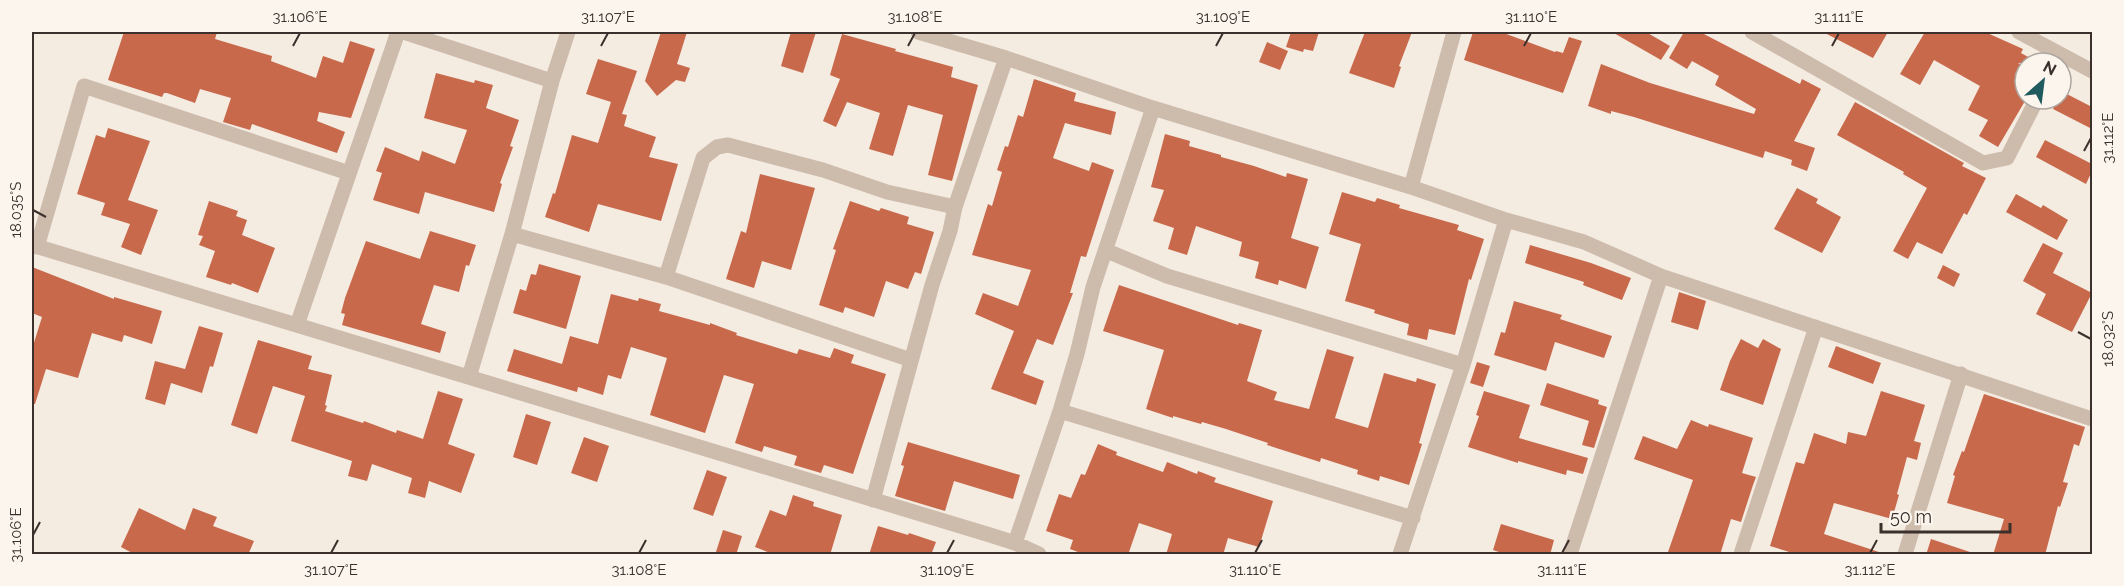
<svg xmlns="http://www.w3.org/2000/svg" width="2124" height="586" font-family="Raleway,sans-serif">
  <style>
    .building { fill: #c8694b }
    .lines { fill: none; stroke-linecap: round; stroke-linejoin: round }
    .minor { stroke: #cdbbac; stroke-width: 15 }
    .ticks { fill: none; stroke: #3b302b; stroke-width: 2 }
    .neatline { fill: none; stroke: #3b302b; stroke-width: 2 }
    .ticks-label { font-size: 15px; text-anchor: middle; fill: #3b302b }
  </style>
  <rect width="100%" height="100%" fill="#f4ebe1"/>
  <!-- building -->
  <path class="building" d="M124,32H217L215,39L272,56L271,61L316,78L323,56L343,63L350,41L375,49L351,118L319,112L317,121L345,132L337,153L252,124L250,130L223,122L231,98L200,89L195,103L167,93H164L162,97L108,80Z
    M661,32H687L677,64L690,68L685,82L676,80L657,96L645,81Z
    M791,32H816L803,73L781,66Z
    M1291,32H1319L1313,51L1304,49L1303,52L1286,47Z
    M1365,32H1412L1399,66L1401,67L1394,88L1349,73Z
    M1473,32H1501L1555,52L1556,51L1563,53L1569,37L1582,41L1563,93L1464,60Z
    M1612,32H1646L1670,46L1661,60Z
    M1684,32H1700L1800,84L1802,79L1821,89L1794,141L1815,148L1807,171L1791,165L1792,160L1765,151L1763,158L1634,117L1611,111V114L1588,106L1601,64L1650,83L1754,114L1756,109L1715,85L1719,76L1692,61L1687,69L1669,58Z
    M1823,32H1888L1873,58Z
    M1925,32H1985L2023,49L2021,53L2039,63H2018L2025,67V101L1998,147L1979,136L1988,120L1968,110L1980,86L1934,60L1920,85L1900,74Z
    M842,34L896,49L895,51L953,67L951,77L978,85L952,181L928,175L943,115L908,105L893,156L869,149L880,113L847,102L836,127L823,121L840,79L830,75Z
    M1267,42L1288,51L1280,70L1259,62Z
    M598,59L637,71L622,114L627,115L624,126L656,137L649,157L678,164L661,221L598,204L589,232L545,217L553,193L555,194L572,135L598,143L611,102L586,94Z
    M436,73L474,83L475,80L493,85L486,108L519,120L510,146L513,147L500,183L502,184L494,212L425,192L419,214L373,200L382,173L376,171L385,147L419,161L422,151L455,164L467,130L424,118Z
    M1034,79L1076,93L1074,101L1116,112L1111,135L1065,123L1053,158L1089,171L1092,162L1114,170L1086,257L1081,256L1070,293H1073L1053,345L1037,339L1023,373L1044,381L1036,405L991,389L1014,331L975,314L983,293L1018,306L1031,270L972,255L988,204L992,206L1002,172L997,170L1005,146L1008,147L1018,115L1023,117Z
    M2061,91L2092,107V129L2053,109L2058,99H2061Z
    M1855,102L1964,163L1962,166L1986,178L1967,215L1964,213L1942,254L1917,242L1908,259L1893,251L1927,188L1903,174L1904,172L1837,135Z
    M108,128L150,141L128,200L158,210L141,255L121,247L130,224L101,215L105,203L77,194L96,135L105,138Z
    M1165,134L1190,141L1189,146L1221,155V157L1254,166L1286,177L1287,173L1308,179L1291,238L1319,247L1306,289L1279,280L1278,285L1255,278L1259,262L1239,256L1242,242L1196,226L1187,255L1168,249L1174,228L1153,221L1164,190L1151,187Z
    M2045,140L2092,164V171L2086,184L2036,157Z
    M760,174L815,188L791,270L762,261L754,288L726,279L741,231L746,233Z
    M1797,188L1818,199L1816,203L1841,217L1822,253L1774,229Z
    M1342,192L1375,202L1377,198L1400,205L1399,208L1459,225L1457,230L1484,239L1471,280L1469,279L1455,335L1429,329L1427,340L1407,335L1409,324L1374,313L1375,310L1345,301L1361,244L1329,234Z
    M2016,194L2041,208L2043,205L2068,220L2057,240L2006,212Z
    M209,201L238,211L236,216L247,220L242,235L275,248L258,293L232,283L231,285L206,277L215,251L199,245L203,236L198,235Z
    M850,201L879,211L881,208L909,217L907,224L934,232L921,274L915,272L908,289L886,281L874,317L845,307L843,313L819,305L836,250L833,249Z
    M430,231L476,245L469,266L466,265L459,292L434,285L421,324L446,332L440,353L342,325L345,314L341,313L345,298L366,241L420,259Z
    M2043,243L2063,253L2053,273L2092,293L2072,332L2036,314L2046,294L2023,281Z
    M1530,245L1591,263L1631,278L1622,300L1583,285L1584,282L1525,263Z
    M539,264L581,276L566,329L513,313L520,289L526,291L531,274L536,275Z
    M1943,265L1960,274L1954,287L1937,278Z
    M32,267L114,299V297L162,311L152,344L124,335L122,342L92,333L78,378L46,369L35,404H32V349L42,317L32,313Z
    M1119,285L1238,325L1239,323L1262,330L1247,381L1277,392L1274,400L1309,409L1327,349L1354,357L1335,418L1368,428L1384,373L1416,382L1417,378L1436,384L1419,443L1422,444L1409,485L1380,476L1379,481L1357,474L1358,470L1321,458L1320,462L1267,445L1268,443L1226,429L1202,422L1201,424L1173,416V418L1146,409L1164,350L1103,331Z
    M1679,292L1706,301L1698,330L1671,322Z
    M611,294L638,301L639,298L661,304L659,311L710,325V323L737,333L736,335L797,354L799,349L830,358L834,348L854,355L851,363L886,374L853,474L824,465L821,473L794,465L797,456L764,446L762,452L735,443L754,384L724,375L705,433L650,415L667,358L631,347L621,379L608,375L603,395L578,387L577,392L507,371L514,349L562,364L570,336L598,344Z
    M1514,301L1562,315L1560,319L1612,336L1604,358L1555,342L1546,371L1494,355L1501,332L1505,333Z
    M199,326L223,333L213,367L210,366L202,393L171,383L165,405L145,399L155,361L185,369Z
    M1741,339L1758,348L1763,339L1781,349L1763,405L1720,390L1730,361Z
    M258,340L312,356L308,369L332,375L325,405L327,406L325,411L363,423L364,421L396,433L397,430L423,439L438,391L463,399L448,444L475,454L461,493L429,481L425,498L408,493L412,478L372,464L367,481L348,476L352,461L291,441L305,396L273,386L257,434L231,425Z
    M1836,346L1881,363L1873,384L1828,367Z
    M1477,362L1490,366L1483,387L1470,383Z
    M1547,383L1599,400L1598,404L1607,407L1594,448L1582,445L1589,421L1540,405Z
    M1484,391L1530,405L1519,438L1588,458L1583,474L1567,470L1566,475L1518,461V463L1468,447L1479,416L1476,415Z
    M1881,391L1925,405L1914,441L1921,443L1917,460L1907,457L1897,494L1899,495L1892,519L1834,503L1824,534L1879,552V555H1799L1770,546L1796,462L1804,464L1814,433L1846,444L1848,432L1866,436Z
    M1984,394L2085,427L2079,446L2074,444L2063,482L2068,483L2060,507L2058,506L2045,555H1993L2004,519L1947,503L1955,476L1953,475L1962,451L1964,452Z
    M526,414L551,422L537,465L513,457Z
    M1691,420L1708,427L1709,424L1753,438L1742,473L1756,477L1753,485L1741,522L1731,519L1720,555H1667L1693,480L1634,459L1643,436L1677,449Z
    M584,437L609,446L597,482L571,473Z
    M908,442L1020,475L1013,499L954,481L945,511L895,496L904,466L901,465Z
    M1098,444L1117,452L1116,455L1163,472L1167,462L1197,474L1198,471L1216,478L1214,482L1273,501L1259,547L1228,538L1223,555H1166L1172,534L1139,523L1128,555H1086L1070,549L1073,540L1046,531L1059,494L1071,498L1081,474L1085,475Z
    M707,470L727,477L713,516L693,509Z
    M793,495L814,502L813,506L842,515L830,555H775L755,547L770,510L786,516Z
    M139,508L185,530L193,508L217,517L213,526L254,541L248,555H136L121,547Z
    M1501,524L1554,540L1550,555H1508L1493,550Z
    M878,526L908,535L909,533L936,542L931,555H869Z
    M723,530L742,536L736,555H715Z
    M1931,539L1970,552V555H1926Z"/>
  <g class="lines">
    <!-- minor -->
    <path class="minor" d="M403,32L552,81
      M918,32L1006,58L1153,108
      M1752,32L1983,163L2007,158L2037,99
      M2019,32L2092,71
      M1411,187L1454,32
      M512,234L666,277L911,360
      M32,245L990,535L1015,543L1039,554
      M37,247L84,86L349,173
      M1107,251L1167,276L1463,365L1506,220
      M666,277L703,158L717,147L728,145L823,170L887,192L955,207
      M297,325L398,32
      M469,377L512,234L552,81L568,32
      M1060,411L1413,518
      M873,500L932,285L950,231L955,207L1006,58
      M1015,543L1060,411L1077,354L1093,287L1153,108L1411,187L1506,220L1584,242L1661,276L2092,419
      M1400,554L1463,365
      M1570,554L1661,276
      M1741,554L1816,327
      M1905,554L1961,374"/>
  </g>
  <!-- ticks -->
  <path class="ticks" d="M293,46L300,33M601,46L608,33M908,46L915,33M1216,46L1223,33M1524,46L1531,33M1832,46L1839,33M2084,151L2091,138M33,210L46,217M2078,332L2091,339M33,535L40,522M331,553L338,540M639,553L646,540M947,553L954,540M1255,553L1262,540M1562,553L1569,540M1870,553L1877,540"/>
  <!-- border -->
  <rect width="2124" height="586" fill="none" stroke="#fbf5ee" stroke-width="66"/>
  <!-- north arrow -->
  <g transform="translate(2043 81) rotate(28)"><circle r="28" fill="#fbf5ee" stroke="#aea6a0" stroke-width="1.5"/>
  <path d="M0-4.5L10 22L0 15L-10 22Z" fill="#1f5a5e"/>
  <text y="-9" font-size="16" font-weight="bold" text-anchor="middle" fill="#3b302b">N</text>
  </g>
  <!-- scale -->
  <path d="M1881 523v9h129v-9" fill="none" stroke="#3b302b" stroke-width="3"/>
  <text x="1890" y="523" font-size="18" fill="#3b302b" stroke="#fbf5ee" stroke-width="4.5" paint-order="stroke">50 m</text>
  <rect x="33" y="33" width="2058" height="520" class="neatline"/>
  <g class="ticks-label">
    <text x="300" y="22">31.106°E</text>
    <text x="608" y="22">31.107°E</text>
    <text x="915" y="22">31.108°E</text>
    <text x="1223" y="22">31.109°E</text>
    <text x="1531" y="22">31.110°E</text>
    <text x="1839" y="22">31.111°E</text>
    <text transform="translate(2108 138) rotate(-90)" y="5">31.112°E</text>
    <text transform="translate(16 210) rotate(-90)" y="5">18.035°S</text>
    <text transform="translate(2108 339) rotate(-90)" y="5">18.032°S</text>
    <text transform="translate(16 535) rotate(-90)" y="5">31.106°E</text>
    <text x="331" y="575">31.107°E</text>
    <text x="639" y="575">31.108°E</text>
    <text x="947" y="575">31.109°E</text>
    <text x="1255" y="575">31.110°E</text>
    <text x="1562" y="575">31.111°E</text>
    <text x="1870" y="575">31.112°E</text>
  </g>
</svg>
